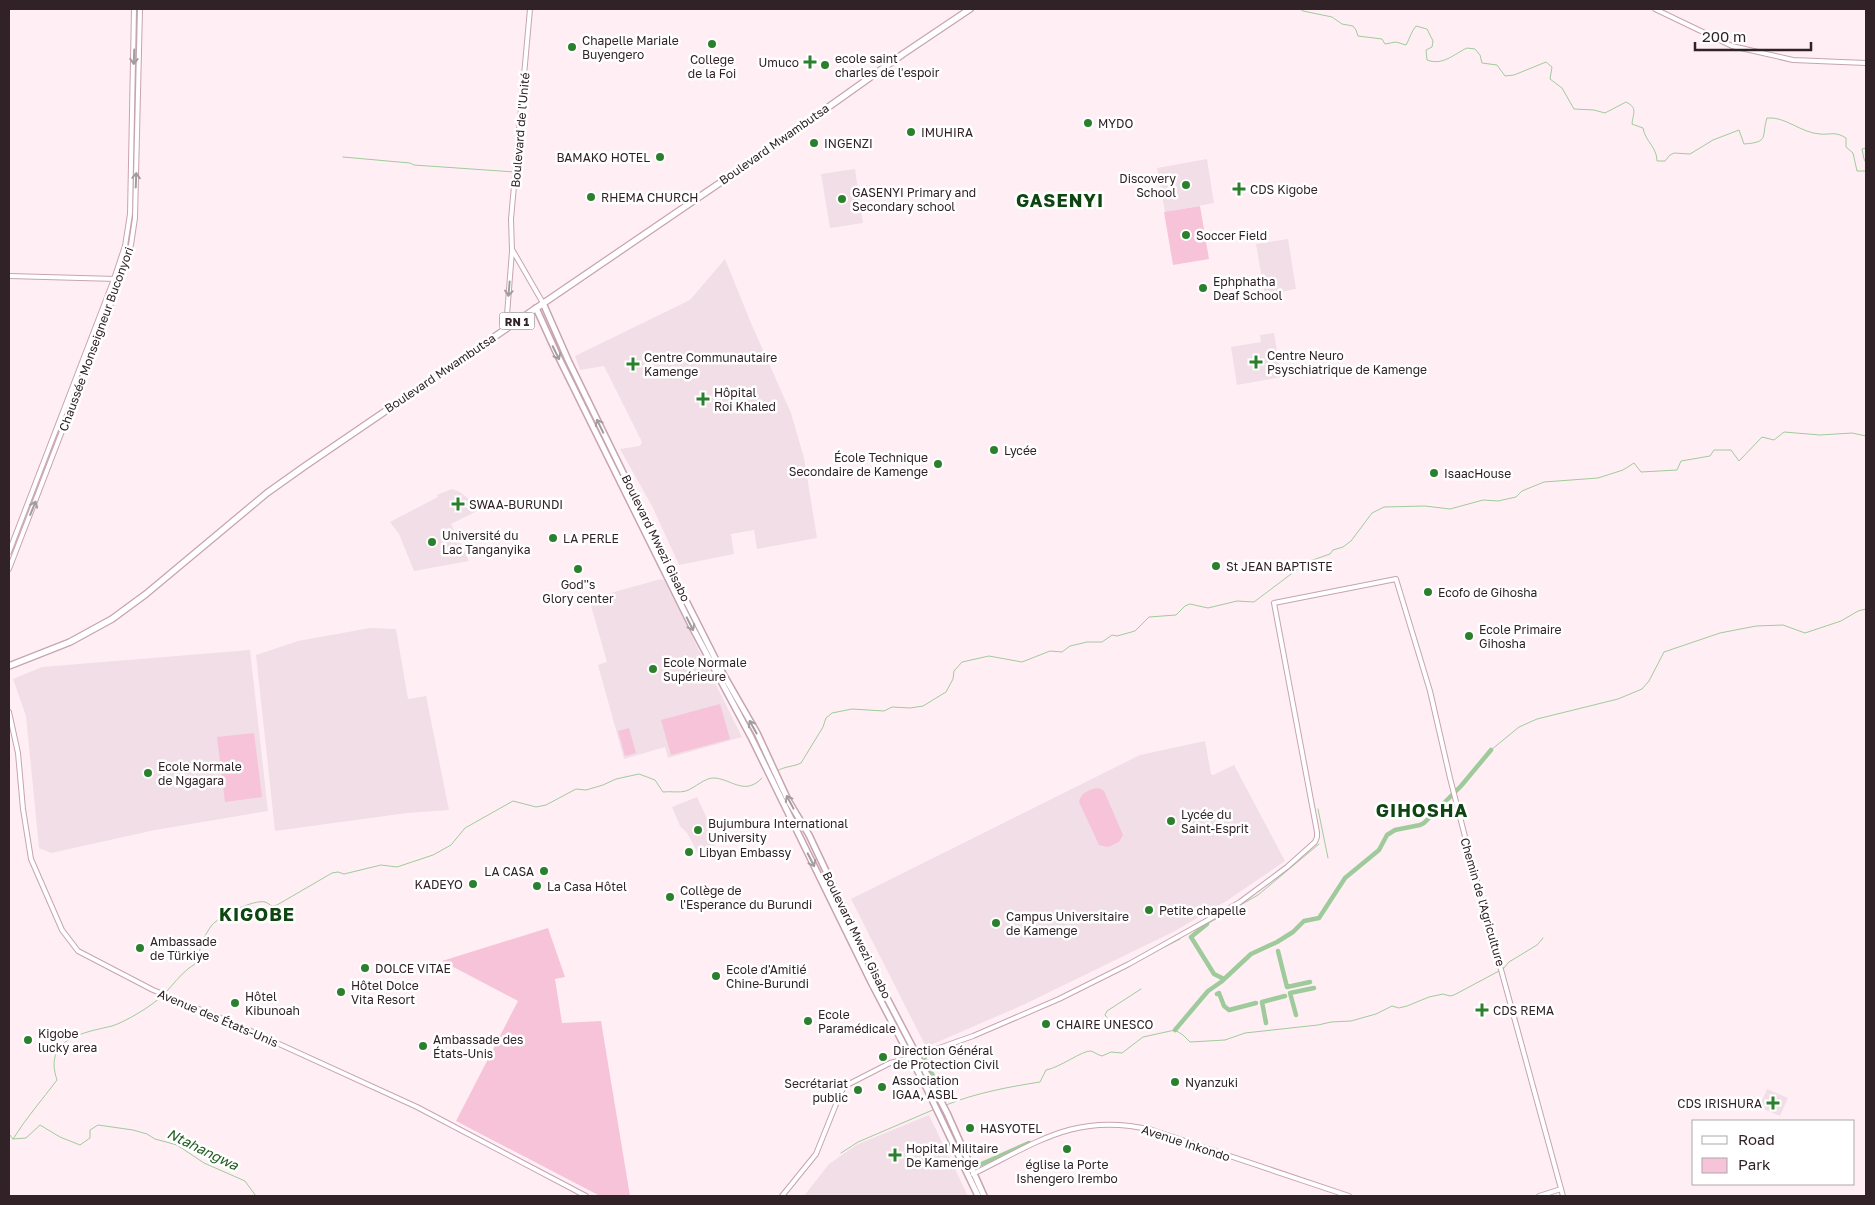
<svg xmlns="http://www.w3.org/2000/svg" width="1875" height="1205" font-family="'Golos Text',sans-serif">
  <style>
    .built { fill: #f1dee6 }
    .green { fill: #f6c3d8 }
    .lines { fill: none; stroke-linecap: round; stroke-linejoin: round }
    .stream { stroke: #9fcb9c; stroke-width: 1 }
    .canal { stroke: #9fcb9c; stroke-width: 4.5 }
    .minor-casing { stroke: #c8a3b2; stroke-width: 6 }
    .major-casing { stroke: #c8a3b2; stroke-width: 8 }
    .highway-casing { stroke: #c8a3b2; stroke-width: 8 }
    .minor { stroke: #fff; stroke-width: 4 }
    .major { stroke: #fff; stroke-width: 5 }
    .highway { stroke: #fff; stroke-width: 5.5 }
    .oneway { stroke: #a29c9e }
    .poi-dot { fill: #2b802d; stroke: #fff; stroke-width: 2 }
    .labels { text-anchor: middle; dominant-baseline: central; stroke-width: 5; stroke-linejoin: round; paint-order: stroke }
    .shield { fill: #fff; stroke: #6f6468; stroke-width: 1 }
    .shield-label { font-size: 11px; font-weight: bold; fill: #312228 }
    .poi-label { font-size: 12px; fill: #312228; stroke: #fff; text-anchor: start }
    .street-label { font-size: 12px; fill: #312228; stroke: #fff }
    .water-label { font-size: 14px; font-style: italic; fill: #225d22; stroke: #fff }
    .district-label { font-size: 18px; font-weight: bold; letter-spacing: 1px; fill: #0e4510; stroke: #fff }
  </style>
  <rect width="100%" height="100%" fill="#ffeff5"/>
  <!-- built -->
  <path class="built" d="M1207,159L1214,203L1165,212L1157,168Z
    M855,169L863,223L830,228L821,174Z
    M1288,239L1296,289L1265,295L1256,244Z
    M725,259L751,323L791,413L804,458L817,538L757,549L754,530L731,534L734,554L679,565L653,508L620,449L640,446L642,442L604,366L580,370L575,356L690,300Z
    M1274,333L1281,377L1237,385L1231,347L1261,342L1260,335Z
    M452,489L460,492L481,509L451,524L469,561L414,571L399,534L390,522L438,497L437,495Z
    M661,579L664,580L742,737L668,758L665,747L624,759L598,665L607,662L589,599Z
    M370,628L396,629L408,699L426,696L449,810L407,813L275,831L256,655L298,641Z
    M250,650L268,811L155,830L51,853L39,848L26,716L13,679L42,667Z
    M1205,741L1211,774L1213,775L1234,765L1285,861L1228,900L1175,931L1023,1005L926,1047L851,899L1140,755Z
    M697,797L718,842L700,857L687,833L680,826L672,807Z
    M1767,1089L1788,1098L1780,1116L1759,1107Z
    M929,1115L968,1196H804L829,1164L856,1145Z"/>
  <!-- green -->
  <path class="green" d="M1200,206L1209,259L1173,265L1164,212Z
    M720,704L730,739L671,755L661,720Z
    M629,728L636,753L625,756L618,731Z
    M254,733L262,797L225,802L217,737Z
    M1099,788L1104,791L1123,835L1119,842L1108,847L1099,845L1079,802C1081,792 1090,789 1099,788Z
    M548,928L565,977L555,979L562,1023L601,1021L630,1196H600L456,1121L518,1001L442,961Z"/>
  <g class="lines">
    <!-- stream -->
    <path class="stream" d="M1300,9L1303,11L1332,17L1342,24L1353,26L1356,30L1358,36L1382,39L1385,44L1396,42L1406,45C1410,38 1411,32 1416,26L1427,29L1433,41L1432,47L1426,50L1427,60C1443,66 1454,54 1467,48L1475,49L1480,55L1482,63L1497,65L1505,76L1514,75L1546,62L1552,67L1550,79L1562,88L1574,109L1594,110L1605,113L1626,102C1638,108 1633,113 1632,124L1643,128C1645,141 1657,147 1657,161H1665L1670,155L1674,153L1690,154L1713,140L1739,130L1744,144C1770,142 1761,137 1767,118C1785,116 1801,133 1820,134C1831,135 1835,131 1846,138V147L1853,153L1857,171H1866
      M1866,148L1862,149L1864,159L1866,163
      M343,157L410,163L414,165L515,172
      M1491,750L1519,727L1537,719L1618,699L1642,689L1649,681L1664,652L1720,633L1756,626L1783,625L1805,633L1841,621L1858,611L1866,609
      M777,771C785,766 793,767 801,763L823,727L826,718L832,713L852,709L884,711L892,707L910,708L923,706L946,692L953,679L954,671L962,662L989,656L1022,662L1050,651L1062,652L1070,646L1087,642H1102L1112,635L1117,636L1135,631L1149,617L1176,615L1185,606L1190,604L1208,608L1237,601L1254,602L1307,562L1330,554L1333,550L1343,547L1351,541L1372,513L1384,507L1425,506L1450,509L1483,500L1498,501L1516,497L1522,491L1544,482L1598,478L1623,470L1634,463L1641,472L1677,470L1681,461L1710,456L1714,450H1731L1739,461L1762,437L1774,440L1784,432L1820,435L1852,433L1866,436
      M1318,809L1328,858
      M1207,924L1258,895L1319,844
      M1141,959L1180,939
      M1503,969L1509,962L1537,945L1543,938
      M165,993C173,985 179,976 189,968C192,966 196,964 198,960C200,955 199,948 202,942C205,936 208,930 212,925C220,916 254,899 265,902C268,903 270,905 272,906L277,905L332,873L338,872L344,874L381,865L397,867L433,855L451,845L465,828L513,801L536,807L546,805L576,789L586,790L603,785L616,779L639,774L655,780L663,792C670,791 679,793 686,791C695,788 705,777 715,778C733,780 745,796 762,778
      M1063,999L1118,972
      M1109,1020L1105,1015L1107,1011L1141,989
      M925,1058L961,1042
      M946,1105C976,1093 1008,1087 1040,1082L1046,1070C1059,1068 1083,1050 1091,1051C1094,1052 1098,1055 1102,1056L1111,1052L1122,1053L1143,1037L1175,1030L1183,1035L1190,1042L1225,1040L1245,1033L1318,1025L1331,1022L1351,1021L1376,1014L1392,1006L1399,1008L1407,1006L1429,997L1443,994L1450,996L1454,995L1499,971
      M9,1134L13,1139L26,1138L40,1125L60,1137L80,1145L90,1138V1130L98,1125L133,1130L147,1134L155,1139L177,1145L204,1163L245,1181L256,1196
      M13,1139C26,1118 42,1100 57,1080C43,1039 82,1033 112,1026C125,1022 152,1006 162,996
      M841,1153L858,1142L935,1109"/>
    <!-- canal -->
    <path class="canal" d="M1207,924L1191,937L1214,974L1224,979
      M1278,951L1287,987L1310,982
      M1217,994L1219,993L1224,1006L1229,1010L1256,1003
      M1296,1015L1290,993L1314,988
      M1266,1023L1262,1002L1285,996
      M1175,1030L1208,991L1221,982L1251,954L1277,942L1293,932L1304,921L1319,918L1345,878L1379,850L1387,835L1395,830L1420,825L1424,823L1461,786L1491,750
      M925,1060L945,1100
      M977,1166L1029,1143"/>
    <defs>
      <path id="minor" d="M1655,9L1732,46L1793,60L1866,63
        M513,251L543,303
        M9,276L116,279
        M506,328L512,251L511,219L530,9
        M9,552L114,279L125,246L130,214L134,9
        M9,569L124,270L131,245L135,218L140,9
        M9,712L18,753L23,809L31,859L62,930L78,951L153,990L242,1027L417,1107L586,1196
        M973,1174C1038,1142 1076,1112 1152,1130L1349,1196
        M782,1196L816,1154L841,1092L845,1086L890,1063L911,1058L973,1036L1059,999L1129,964L1240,902L1287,867L1315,842L1317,837V832L1274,603L1396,579L1430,691L1450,778L1471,860L1563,1196
        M1539,1196L1561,1189"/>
      <path id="major" d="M543,303L569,362L671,571L722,672L757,733L788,800L809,835L877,979L947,1113L984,1196
        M536,308L556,352L691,625L751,737L871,982L927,1089L978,1196"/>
      <path id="highway" d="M9,666L70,642L112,619L146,594L267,493L305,466L768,150L903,54L970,9"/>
    </defs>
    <!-- minor casing -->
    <use href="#minor" class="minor-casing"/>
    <!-- major casing -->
    <use href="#major" class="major-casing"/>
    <!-- highway casing -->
    <use href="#highway" class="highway-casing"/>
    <!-- minor -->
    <use href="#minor" class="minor"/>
    <!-- major -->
    <use href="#major" class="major"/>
    <!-- highway -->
    <use href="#highway" class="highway"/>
  </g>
  <!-- one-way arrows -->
  <defs><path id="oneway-shaft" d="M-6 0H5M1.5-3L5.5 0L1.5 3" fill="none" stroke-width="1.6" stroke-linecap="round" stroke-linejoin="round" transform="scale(1.25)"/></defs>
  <g class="oneway">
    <use href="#oneway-shaft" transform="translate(134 57) rotate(92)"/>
    <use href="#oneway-shaft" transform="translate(136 180) rotate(-88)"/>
    <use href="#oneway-shaft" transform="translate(509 289) rotate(95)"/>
    <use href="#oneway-shaft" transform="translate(556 353) rotate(64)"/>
    <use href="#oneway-shaft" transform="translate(600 426) rotate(-116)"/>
    <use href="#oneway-shaft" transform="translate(33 508) rotate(-68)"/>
    <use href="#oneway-shaft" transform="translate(690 624) rotate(63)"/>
    <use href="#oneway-shaft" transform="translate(753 727) rotate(-119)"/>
    <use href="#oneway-shaft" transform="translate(790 802) rotate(-118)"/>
    <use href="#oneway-shaft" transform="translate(811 860) rotate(63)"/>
  </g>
  <!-- markers -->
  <g class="poi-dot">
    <circle cx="712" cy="44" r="5"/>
    <circle cx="572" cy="47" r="5"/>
    <path d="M807.5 54.5h5v5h5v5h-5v5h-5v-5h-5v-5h5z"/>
    <circle cx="825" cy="65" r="5"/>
    <circle cx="1088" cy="123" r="5"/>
    <circle cx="911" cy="132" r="5"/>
    <circle cx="814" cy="143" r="5"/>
    <circle cx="660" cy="157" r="5"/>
    <circle cx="1186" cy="185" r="5"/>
    <path d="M1236.5 181.5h5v5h5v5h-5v5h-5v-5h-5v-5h5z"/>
    <circle cx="591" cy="197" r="5"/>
    <circle cx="842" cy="199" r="5"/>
    <circle cx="1186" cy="235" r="5"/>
    <circle cx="1203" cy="288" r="5"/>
    <path d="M1253.5 354.5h5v5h5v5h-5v5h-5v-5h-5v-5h5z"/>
    <path d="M630.5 356.5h5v5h5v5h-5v5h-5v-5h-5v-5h5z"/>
    <path d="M700.5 391.5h5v5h5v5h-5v5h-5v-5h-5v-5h5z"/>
    <circle cx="994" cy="450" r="5"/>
    <circle cx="938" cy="464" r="5"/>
    <circle cx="1434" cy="473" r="5"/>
    <path d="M455.5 496.5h5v5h5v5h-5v5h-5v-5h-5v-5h5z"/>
    <circle cx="553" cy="538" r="5"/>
    <circle cx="432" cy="542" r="5"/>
    <circle cx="1216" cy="566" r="5"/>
    <circle cx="578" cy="569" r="5"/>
    <circle cx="1428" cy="592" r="5"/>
    <circle cx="1469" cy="636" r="5"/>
    <circle cx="653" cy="669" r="5"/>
    <circle cx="148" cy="773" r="5"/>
    <circle cx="1171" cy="821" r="5"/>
    <circle cx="698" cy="830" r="5"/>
    <circle cx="689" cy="852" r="5"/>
    <circle cx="544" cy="871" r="5"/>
    <circle cx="473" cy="884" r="5"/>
    <circle cx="537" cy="886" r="5"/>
    <circle cx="670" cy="897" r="5"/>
    <circle cx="1149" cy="910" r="5"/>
    <circle cx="996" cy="923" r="5"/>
    <circle cx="140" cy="948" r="5"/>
    <circle cx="365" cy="968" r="5"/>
    <circle cx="716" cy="976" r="5"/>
    <circle cx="341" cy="992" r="5"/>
    <circle cx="235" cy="1003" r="5"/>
    <path d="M1479.5 1002.5h5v5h5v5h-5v5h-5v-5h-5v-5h5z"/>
    <circle cx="808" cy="1021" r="5"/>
    <circle cx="1046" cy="1024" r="5"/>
    <circle cx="28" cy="1040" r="5"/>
    <circle cx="423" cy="1046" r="5"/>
    <circle cx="883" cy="1057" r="5"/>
    <circle cx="1175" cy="1082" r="5"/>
    <circle cx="882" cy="1087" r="5"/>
    <circle cx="858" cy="1090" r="5"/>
    <path d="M1770.5 1095.5h5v5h5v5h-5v5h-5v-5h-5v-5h5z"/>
    <circle cx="970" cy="1128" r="5"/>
    <circle cx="1067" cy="1149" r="5"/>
    <path d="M892.5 1147.5h5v5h5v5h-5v5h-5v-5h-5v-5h5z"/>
  </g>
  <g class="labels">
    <!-- shield labels -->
    <rect class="shield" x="499.5" y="312.5" width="35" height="17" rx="4"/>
    <g class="shield-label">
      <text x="517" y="321">RN 1</text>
    </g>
    <!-- poi labels -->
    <g class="poi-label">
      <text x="582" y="40">Chapelle Mariale<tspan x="582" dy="14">Buyengero</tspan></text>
      <text x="835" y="58">ecole saint<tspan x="835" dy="14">charles de l'espoir</tspan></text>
      <text x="712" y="59" text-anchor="middle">College<tspan x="712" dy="14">de la Foi</tspan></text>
      <text x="799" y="62" text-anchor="end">Umuco</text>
      <text x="1098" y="123">MYDO</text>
      <text x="921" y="132">IMUHIRA</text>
      <text x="824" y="143">INGENZI</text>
      <text x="650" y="157" text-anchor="end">BAMAKO HOTEL</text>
      <text x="1176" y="178" text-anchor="end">Discovery<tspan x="1176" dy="14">School</tspan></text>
      <text x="1250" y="189">CDS Kigobe</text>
      <text x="852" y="192">GASENYI Primary and<tspan x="852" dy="14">Secondary school</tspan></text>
      <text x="601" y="197">RHEMA CHURCH</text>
      <text x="1196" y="235">Soccer Field</text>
      <text x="1213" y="281">Ephphatha<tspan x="1213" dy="14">Deaf School</tspan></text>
      <text x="1267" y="355">Centre Neuro<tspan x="1267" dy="14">Psyschiatrique de Kamenge</tspan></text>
      <text x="644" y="357">Centre Communautaire<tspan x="644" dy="14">Kamenge</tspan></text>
      <text x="714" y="392">Hôpital<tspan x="714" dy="14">Roi Khaled</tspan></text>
      <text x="1004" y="450">Lycée</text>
      <text x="928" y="457" text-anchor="end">École Technique<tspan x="928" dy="14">Secondaire de Kamenge</tspan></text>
      <text x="1444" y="473">IsaacHouse</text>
      <text x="469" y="504">SWAA-BURUNDI</text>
      <text x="442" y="535">Université du<tspan x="442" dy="14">Lac Tanganyika</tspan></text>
      <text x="563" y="538">LA PERLE</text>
      <text x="1226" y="566">St JEAN BAPTISTE</text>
      <text x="578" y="584" text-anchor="middle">God''s<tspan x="578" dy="14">Glory center</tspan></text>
      <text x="1438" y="592">Ecofo de Gihosha</text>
      <text x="1479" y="629">Ecole Primaire<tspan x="1479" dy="14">Gihosha</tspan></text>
      <text x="663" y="662">Ecole Normale<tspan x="663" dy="14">Supérieure</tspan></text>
      <text x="158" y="766">Ecole Normale<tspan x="158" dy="14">de Ngagara</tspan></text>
      <text x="1181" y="814">Lycée du<tspan x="1181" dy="14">Saint-Esprit</tspan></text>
      <text x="708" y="823">Bujumbura International<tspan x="708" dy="14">University</tspan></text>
      <text x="699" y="852">Libyan Embassy</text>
      <text x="534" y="871" text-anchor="end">LA CASA</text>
      <text x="463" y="884" text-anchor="end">KADEYO</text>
      <text x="547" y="886">La Casa Hôtel</text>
      <text x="680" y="890">Collège de<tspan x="680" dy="14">l'Esperance du Burundi</tspan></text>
      <text x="1159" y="910">Petite chapelle</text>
      <text x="1006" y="916">Campus Universitaire<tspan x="1006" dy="14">de Kamenge</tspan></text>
      <text x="150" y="941">Ambassade<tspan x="150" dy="14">de Türkiye</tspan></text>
      <text x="375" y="968">DOLCE VITAE</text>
      <text x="726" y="969">Ecole d'Amitié<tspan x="726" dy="14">Chine-Burundi</tspan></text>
      <text x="351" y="985">Hôtel Dolce<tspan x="351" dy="14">Vita Resort</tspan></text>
      <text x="245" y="996">Hôtel<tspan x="245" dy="14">Kibunoah</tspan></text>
      <text x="1493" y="1010">CDS REMA</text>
      <text x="818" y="1014">Ecole<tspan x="818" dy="14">Paramédicale</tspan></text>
      <text x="1056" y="1024">CHAIRE UNESCO</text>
      <text x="38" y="1033">Kigobe<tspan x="38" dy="14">lucky area</tspan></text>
      <text x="433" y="1039">Ambassade des<tspan x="433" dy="14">États-Unis</tspan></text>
      <text x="893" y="1050">Direction Général<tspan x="893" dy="14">de Protection Civil</tspan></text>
      <text x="892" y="1080">Association<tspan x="892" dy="14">IGAA, ASBL</tspan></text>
      <text x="1185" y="1082">Nyanzuki</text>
      <text x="848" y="1083" text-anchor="end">Secrétariat<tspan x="848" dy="14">public</tspan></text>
      <text x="1762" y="1103" text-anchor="end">CDS IRISHURA</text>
      <text x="980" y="1128">HASYOTEL</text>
      <text x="906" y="1148">Hopital Militaire<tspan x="906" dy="14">De Kamenge</tspan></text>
      <text x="1067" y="1164" text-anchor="middle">église la Porte<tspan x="1067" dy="14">Ishengero Irembo</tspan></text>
    </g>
    <!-- street labels -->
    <g class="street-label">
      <text transform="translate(520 130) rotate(-85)">Boulevard de l'Unité</text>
      <text transform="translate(774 144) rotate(-35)">Boulevard Mwambutsa</text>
      <text transform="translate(96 339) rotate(-70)">Chaussée Monseigneur Buconyori</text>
      <text transform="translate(440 373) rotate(-34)">Boulevard Mwambutsa</text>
      <text transform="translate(656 538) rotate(64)">Boulevard Mwezi Gisabo</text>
      <text transform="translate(1483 902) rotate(74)">Chemin de l'Agriculture</text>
      <text transform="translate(857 935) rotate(64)">Boulevard Mwezi Gisabo</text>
      <text transform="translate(218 1018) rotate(23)">Avenue des États-Unis</text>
      <text transform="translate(1186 1143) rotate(18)">Avenue Inkondo</text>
    </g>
    <!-- water labels -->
    <g class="water-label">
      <text transform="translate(203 1149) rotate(26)">Ntahangwa</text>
    </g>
    <!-- district labels -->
    <g class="district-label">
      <text x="1060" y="200">GASENYI</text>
      <text x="1422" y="810">GIHOSHA</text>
      <text x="257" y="914">KIGOBE</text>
    </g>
  </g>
  <!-- border -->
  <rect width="1875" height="1205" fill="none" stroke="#312228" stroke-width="20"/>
  <!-- legend -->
  <rect x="1692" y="1120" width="162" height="65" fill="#ffffff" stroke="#ada7a9"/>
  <rect x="1702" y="1136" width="25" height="8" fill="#ffffff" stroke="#ada7a9"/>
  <text x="1738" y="1145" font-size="15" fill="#312228">Road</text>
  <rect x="1702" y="1158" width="25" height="15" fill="#f6c3d8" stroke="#ada7a9"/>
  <text x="1738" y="1170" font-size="15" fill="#312228">Park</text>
  <!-- scale -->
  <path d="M1695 42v8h116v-8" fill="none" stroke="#312228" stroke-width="2.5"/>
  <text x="1702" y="42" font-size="15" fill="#312228" stroke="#ffffff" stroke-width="4" paint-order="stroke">200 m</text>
</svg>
